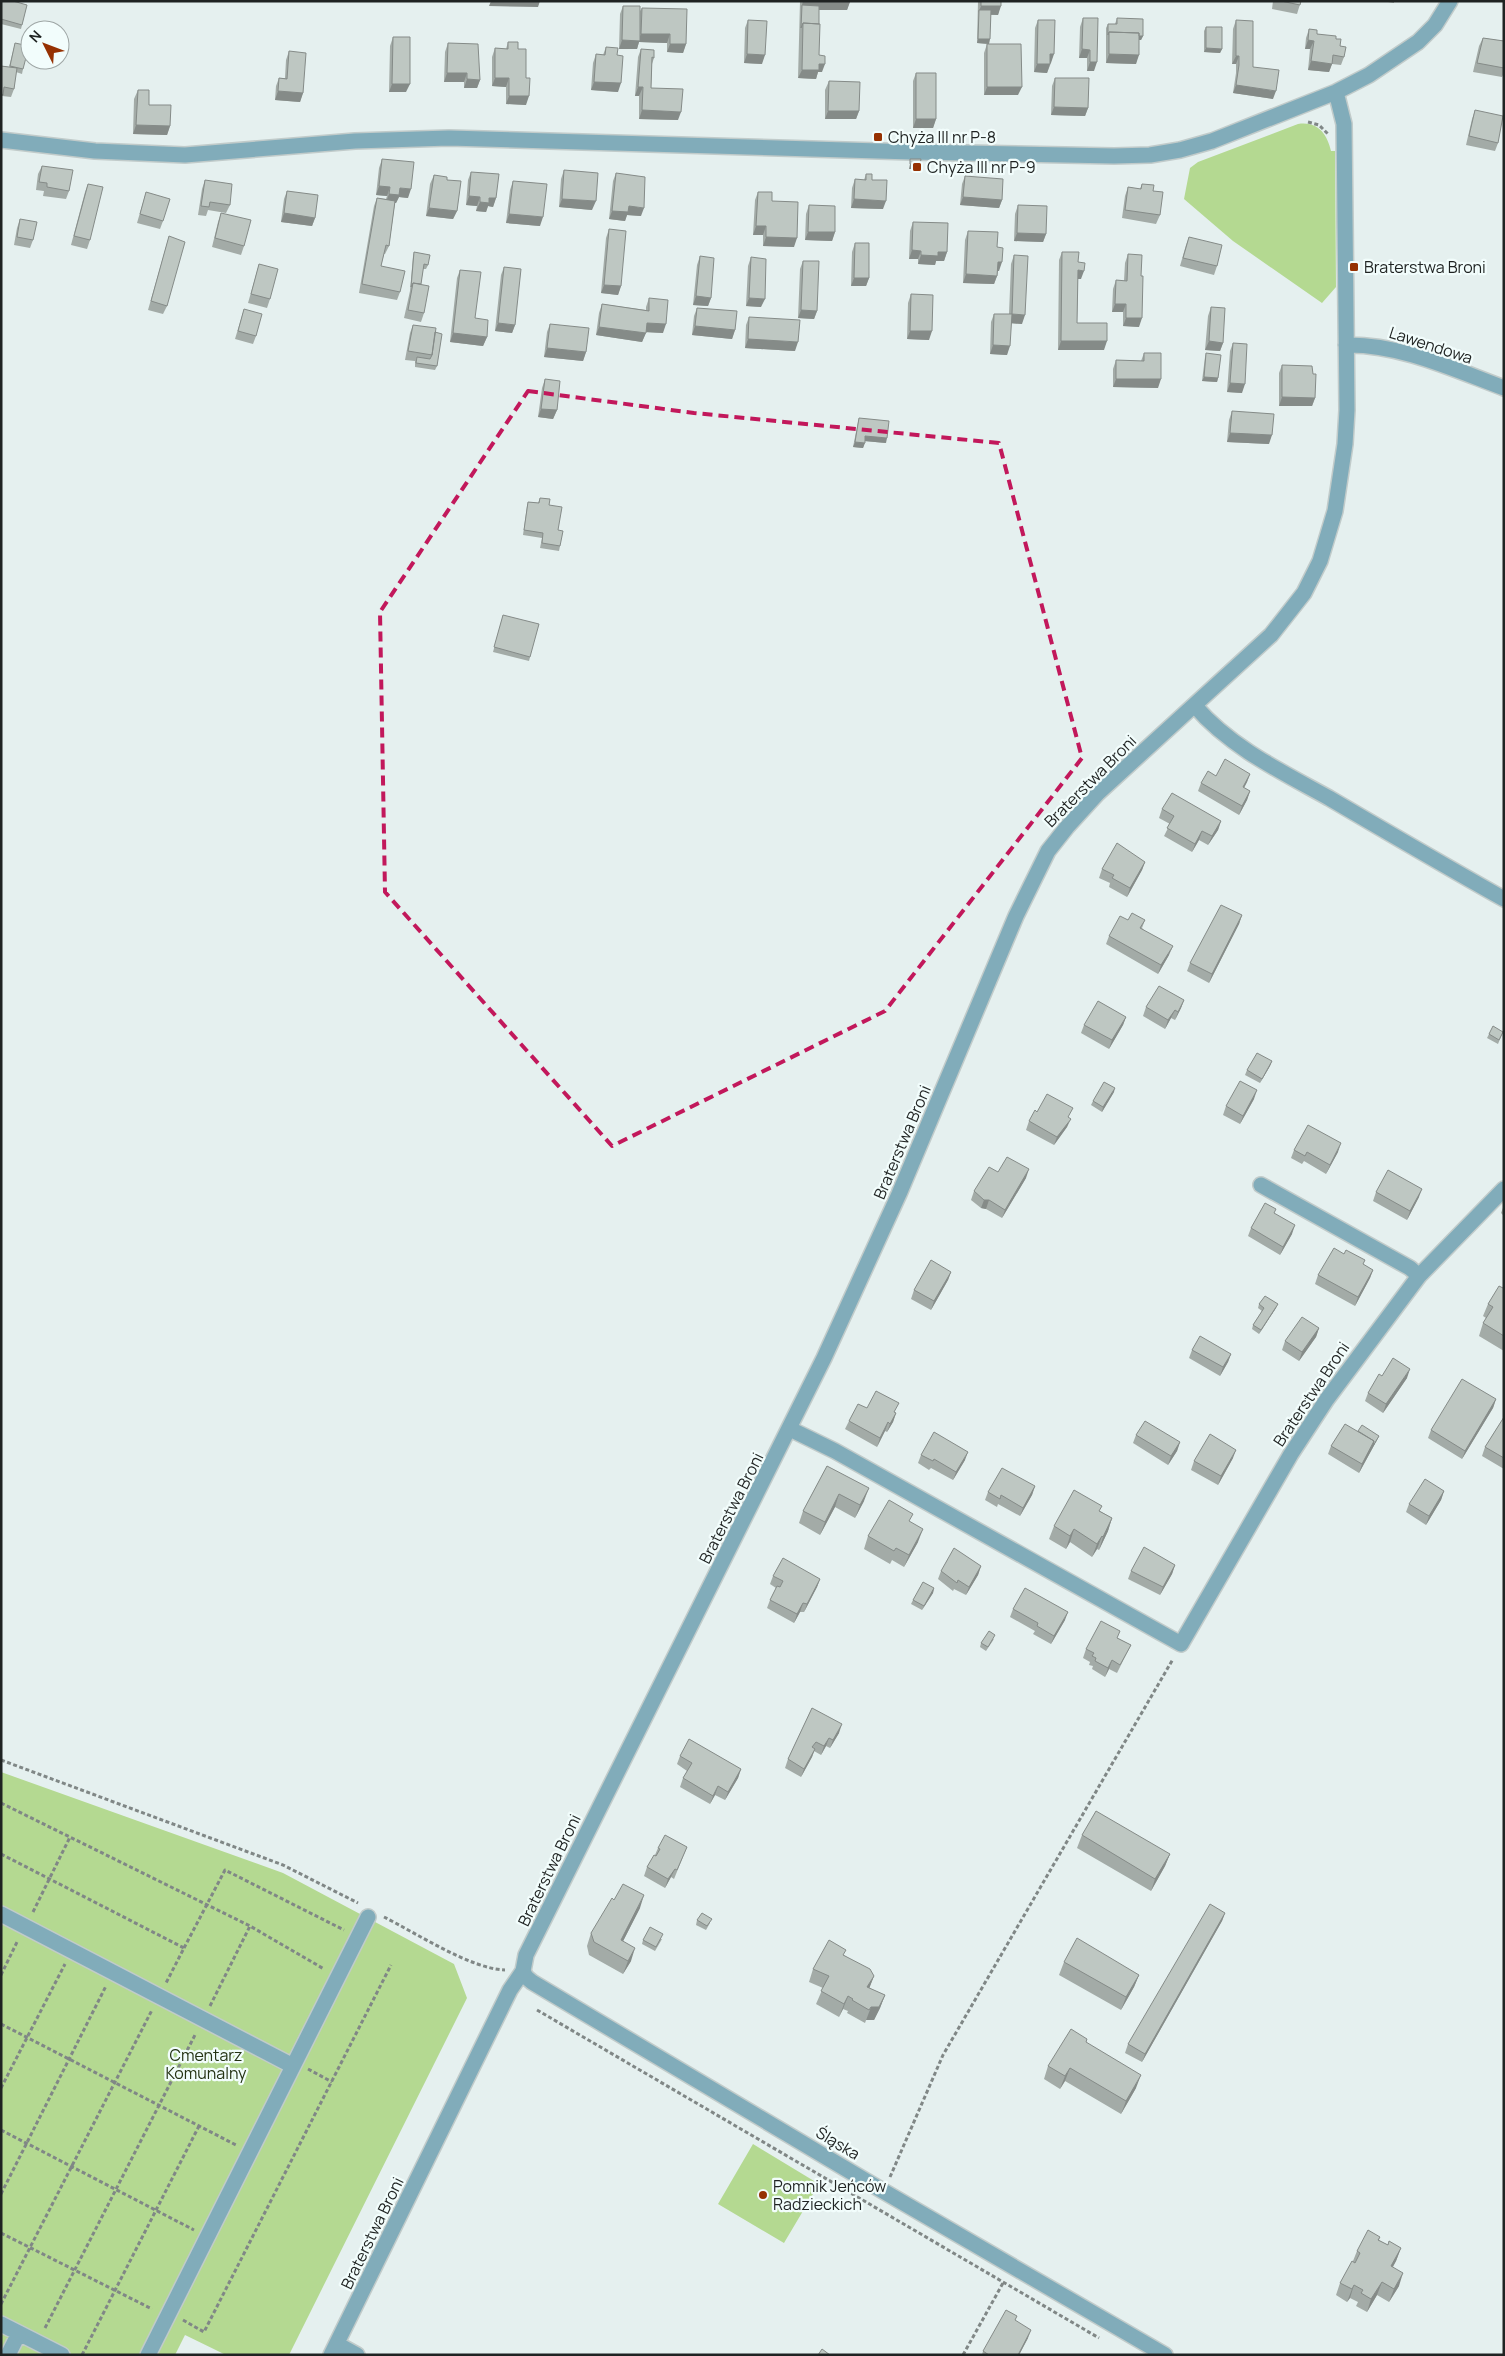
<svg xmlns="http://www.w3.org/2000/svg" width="1505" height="2356" font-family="Manrope,sans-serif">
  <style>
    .green { fill: #b4d991 }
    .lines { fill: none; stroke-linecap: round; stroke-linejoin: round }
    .minor-casing { stroke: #c1cbca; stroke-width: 18 }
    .path { stroke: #808786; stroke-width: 3; stroke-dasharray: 4 2.5; stroke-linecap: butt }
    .minor { stroke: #81acba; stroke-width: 15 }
    .wall { fill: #a3aba7 }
    .shaded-wall { fill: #858b88 }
    .building { fill: #bec7c2; stroke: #858b88 }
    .marked { fill: none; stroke: #c2185b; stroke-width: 4; stroke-dasharray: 10 6; stroke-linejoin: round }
    .poi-dot { fill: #963102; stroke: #f2fdfc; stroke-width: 2 }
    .labels { text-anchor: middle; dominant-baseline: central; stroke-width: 4.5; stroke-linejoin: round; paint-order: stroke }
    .poi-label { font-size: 16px; fill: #1f2322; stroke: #f2fdfc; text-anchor: start }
    .street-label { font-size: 16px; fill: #1f2322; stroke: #f2fdfc }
    .park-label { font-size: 16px; fill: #243313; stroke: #f2fdfc }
  </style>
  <rect width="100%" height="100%" fill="#e5f0ef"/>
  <!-- green -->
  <path class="green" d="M1298,124C1318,121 1327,134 1331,151H1335L1336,287L1322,303L1233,241L1184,199L1190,168L1198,162Z
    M1,1772L283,1873L454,1964L467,1998L289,2355H226L185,2335L175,2355H1Z
    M753,2144L819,2184L784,2243L718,2204Z"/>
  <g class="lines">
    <defs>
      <path id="minor" d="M1,140L95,151L185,155L355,141L449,138L912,152L1114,156L1150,155L1180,150L1212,141L1336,92L1369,75L1418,42L1435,25L1450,1
        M1346,345C1400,344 1453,369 1504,388
        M1195,706C1230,747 1282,772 1329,798C1387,832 1445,866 1504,899
        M1261,1185L1410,1268L1419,1276
        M790,1429L835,1451L1181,1644L1291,1454L1327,1399L1419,1276L1504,1189
        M1,1914L293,2066
        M523,1971L526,1977L532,1982L883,2191L1165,2355
        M1,2324L62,2355
        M337,2344L357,2355
        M8,2355L19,2333
        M148,2355L368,1917
        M331,2355L510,1990L523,1971L526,1955L824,1358L899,1194L1016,916L1048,851L1067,827L1098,793L1271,635L1304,593L1320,561L1335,511L1345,444L1347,410L1344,124L1336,92"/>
    </defs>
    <!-- minor casing -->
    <use href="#minor" class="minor-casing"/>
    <!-- path -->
    <path class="path" d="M1308,122L1319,125L1328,134
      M1,1760L283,1865L358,1903
      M1,1803L250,1926L324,1969
      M1,1854L184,1948L166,1983
      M33,1912L70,1837
      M384,1917C416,1933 471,1969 505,1970
      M184,1948L225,1870L344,1930
      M1,1975L18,1940
      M210,2006L250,1926
      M537,2010L1099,2338
      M1,2024L236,2145
      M308,2069L332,2082
      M1,2088L65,1964
      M1,2130L194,2230
      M890,2177L943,2055L1173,1659
      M1,2194L106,1986
      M1,2233L152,2309
      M1,2304L152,2010
      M183,2320L204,2332L391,1965
      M45,2328L196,2033
      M82,2355L199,2126
      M963,2355L1003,2283"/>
    <!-- minor -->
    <use href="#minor" class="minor"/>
  </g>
  <!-- wall -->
  <path class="wall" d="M1,1L22,25L21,29L1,24Z
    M800,1H850L847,10H819V55L822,72H818L816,79L798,78Z
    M978,1H1001L998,15H991L989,44L977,43Z
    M1273,1H1301L1297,14L1272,9Z
    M1382,1H1394V3Z
    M623,6L640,11L642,8L686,44L683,53L667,52V43L639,42L637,49H619L620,14Z
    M1083,18L1094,71H1087V58H1079L1080,27Z
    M1117,18L1143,36L1141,40H1139L1136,64L1106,63V28L1108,24H1115Z
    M748,20L762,64L744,63L745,28Z
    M1038,20L1051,63L1047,73L1034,72L1035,28Z
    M1236,20L1253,67L1273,99L1233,93L1236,73V64H1232L1233,29Z
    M1206,27L1222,49L1220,53L1204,52V31Z
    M1309,29L1317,34L1336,39L1340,46L1344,57L1341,65L1332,64L1329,72L1308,70L1310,49H1305L1306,38Z
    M393,37L406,92H389L390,46Z
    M1483,38L1504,41V73L1502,77L1473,72L1479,46Z
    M508,42L518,49L526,78V105L506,104V87L492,86V57L495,48L506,49Z
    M15,43L23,69L22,74L16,72L14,89L11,97L2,96L1,99V66L9,67Z
    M448,43L480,80L477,88H464V82H444L445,52Z
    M987,44L1018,95H984V53Z
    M606,47L618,92L591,90L593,63L596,54L603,55Z
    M641,49L654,58L652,64L651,88L678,120L639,119V96H635L638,57Z
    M289,51L303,93L300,102L275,100L276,86L279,78H285L286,60Z
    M916,73L936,119L933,128H913V81Z
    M1055,78L1088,108L1085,116L1051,115L1052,86Z
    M829,81L859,111L856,119H825V90Z
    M138,90L149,105L170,126L167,135L133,134L134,99Z
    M1475,110L1498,143L1495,151L1466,145L1472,119Z
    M382,159L408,198L399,197L396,203H395L389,246L385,254H384L381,266L400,292L397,300L359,293L374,206L377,198L386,199L387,196L376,195L379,168Z
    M42,166L69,191L66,199L43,196L44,191L36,190L38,174Z
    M564,170L592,210L559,207L561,179Z
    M471,172L496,198L493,207L488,206L486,212L476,211L477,206L466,205L468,180Z
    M616,173L641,216L627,215L625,221L609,219L613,181Z
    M866,174L872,180L883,209L851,208L852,188L855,179L864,180Z
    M434,175L447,180L457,211L453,219L426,216L430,184Z
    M965,176L1002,200L999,208L960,205L962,184Z
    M205,180L230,205L226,213L208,210L206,216L198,215L202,189Z
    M513,181L540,226L506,223L510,190Z
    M88,184L90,240L87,249L71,245L85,192Z
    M1142,184L1153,191L1160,215L1156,224L1122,218L1125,196L1128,187L1140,189Z
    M287,191L315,218L312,226L281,222L284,199Z
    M146,192L163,221L160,229L137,223Z
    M758,192L772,201L794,247L763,246V235H753L755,200Z
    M809,205L835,232L832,241L805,240L806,214Z
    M1018,205L1046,234L1043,242L1014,241L1015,214Z
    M221,213L244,246L241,255L212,247L218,222Z
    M20,219L33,240L30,248L14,245L17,228Z
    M913,222L947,252L944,261H936L935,265L918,264V259H909L910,231Z
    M609,229L621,286L618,295L601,293L606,238Z
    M968,231L997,247L999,271H998L997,276L994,284L963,283L965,240Z
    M169,236L167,306L163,314L148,310Z
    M1189,237L1217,266L1214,275L1180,266L1186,245Z
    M855,243L869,278L866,286H851L852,252Z
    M414,252L428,265L426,269H423L421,284L424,313L421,322L404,318L410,291L413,256Z
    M1062,252L1078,262L1081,279H1078L1077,323L1104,350H1058L1059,260Z
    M1128,254L1139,327L1123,326V312H1112L1113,289L1116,280L1124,281L1125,263Z
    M1014,255L1022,324L1011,323L1007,355L990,354L991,322L994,314H1009L1011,264Z
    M700,256L711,298L708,306L693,305L697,265Z
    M751,257L761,307L746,306L748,266Z
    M803,261L817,311L814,319L798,318L800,269Z
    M259,264L270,299L267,308L248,303Z
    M504,267L515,325L512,333L495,331L501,275Z
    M460,270L475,318L487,337L483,346L450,342L457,278Z
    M911,294L929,340L907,339L908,303Z
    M649,298L663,333L646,332L642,342L596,335L599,313L602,304L646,310V307Z
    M1211,307L1223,343L1220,351L1205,350L1208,316Z
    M697,308L735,330L732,339L692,335L694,316Z
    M244,309L256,336L253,344L235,339Z
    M749,317L795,351L745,348L746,325Z
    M550,324L586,352L583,361L544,357L547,332Z
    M413,325L435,332L437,366L435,370L415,367V361L405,360L410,333Z
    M1233,343L1242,393L1227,392L1230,351Z
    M1144,353L1158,388L1113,387V369L1116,360L1141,361Z
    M1206,353L1218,378L1217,382L1202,381L1205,357Z
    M1282,365L1315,398L1312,406H1279V373Z
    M545,379L557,410L553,419L538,417L542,388Z
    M1232,411L1269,444L1227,442L1229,420Z
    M859,418L886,443L865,441L863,448L853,447L858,422Z
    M540,498L549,505L558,530L560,546L559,551L540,548L542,538L523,535L527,506L528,502L538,503Z
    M503,615L530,657L529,661L493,652Z
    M1250,774L1247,782L1244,788L1250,791L1247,800L1239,815L1198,791L1201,783L1216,776Z
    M1162,809L1221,821L1218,830L1208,845L1199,840L1192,852L1164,836L1170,824L1159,818Z
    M1145,862L1142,870L1127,897L1109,887L1110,883L1099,878L1102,869Z
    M1242,915L1239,924L1209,983L1187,971L1190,963Z
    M1128,920H1145L1142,928L1169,955L1158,974L1106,944L1109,936Z
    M1184,1000L1181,1008L1175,1020L1171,1018L1165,1029L1143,1016L1146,1007Z
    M1126,1017L1123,1025L1109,1049L1081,1033L1084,1025Z
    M1503,1032L1498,1044L1487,1038L1489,1034Z
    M1272,1061L1270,1066L1260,1083L1245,1075L1247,1070Z
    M1114,1092L1102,1112L1091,1105L1093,1101Z
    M1254,1099L1240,1124L1223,1115L1226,1106Z
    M1037,1112L1069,1118L1067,1127L1054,1145L1026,1130L1029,1121Z
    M1294,1150L1338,1152L1326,1174L1304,1161L1302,1164L1291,1158Z
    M1026,1178L1002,1218L986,1209L981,1208L971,1200L974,1191Z
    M1376,1192L1419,1197L1407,1220L1373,1201Z
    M1504,1205V1216L1501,1213Z
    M1274,1213L1292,1234L1280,1255L1248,1236L1251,1228Z
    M1344,1254L1373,1270L1370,1278L1355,1306L1315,1284L1318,1275Z
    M951,1272L948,1280L931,1310L911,1299L914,1290Z
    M1504,1288V1351L1479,1336L1483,1323L1486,1318L1483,1316L1488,1304Z
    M1259,1304L1276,1308L1259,1334L1252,1329L1253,1325L1262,1311L1258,1308Z
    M1319,1328L1316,1337L1299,1361L1282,1350L1285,1341Z
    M1192,1350L1231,1354L1228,1362L1220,1376L1189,1358Z
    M1382,1376L1407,1378L1383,1413L1365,1401L1368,1393Z
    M1496,1399L1493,1408L1462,1459L1428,1438L1431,1430Z
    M867,1408L896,1413L893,1422L887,1432L885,1431L877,1447L845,1429L849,1421Z
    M1504,1417V1469L1482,1456L1485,1447Z
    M1358,1431L1377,1440L1359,1473L1328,1454L1331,1446Z
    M1136,1435L1180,1442L1177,1451L1168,1465L1133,1443Z
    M921,1455L965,1460L953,1480L931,1468L929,1470L918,1463Z
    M1233,1458L1218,1485L1191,1470L1194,1461Z
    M827,1466L864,1501L855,1518L835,1507L820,1535L799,1523L803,1511Z
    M1035,1486L1032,1495L1020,1516L998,1504L997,1507L985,1500L988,1492Z
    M1444,1491L1441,1500L1426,1525L1406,1512L1409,1504Z
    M1100,1511L1112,1518L1108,1531L1099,1550L1097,1549L1092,1557L1070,1542L1066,1549L1049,1539L1054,1526Z
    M910,1522L918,1542L904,1567L892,1560L890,1564L864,1549L868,1536Z
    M1175,1565L1172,1574L1160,1595L1128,1579L1131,1571Z
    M981,1566L978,1575L966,1595L954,1589L953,1591L938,1579L941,1571Z
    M773,1576L820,1579L817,1587L804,1612H800L794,1623L767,1608L770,1600L776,1588L770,1584Z
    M934,1588L933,1593L922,1610L911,1604L913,1600Z
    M1013,1609L1065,1620L1051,1644L1033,1634L1035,1631L1010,1617Z
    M1118,1638L1131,1645L1117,1673L1109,1669L1105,1677L1092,1669L1093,1666L1089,1665L1090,1662L1083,1658L1086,1649Z
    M994,1639L986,1651L980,1647L981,1643Z
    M812,1708L839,1733L830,1748L826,1746L821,1755L814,1751L812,1757L801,1777L785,1768L788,1759Z
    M680,1756L741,1769L738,1778L725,1800L715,1795L710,1804L680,1787L683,1778L687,1771L677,1764Z
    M1082,1835L1170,1854L1165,1866L1151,1891L1077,1848Z
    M687,1847L674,1879L671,1877L665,1888L644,1876L647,1867L655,1855L658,1848Z
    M614,1900L640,1908L623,1941L631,1961L623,1974L589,1955L587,1946L591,1933Z
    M1225,1913L1222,1921L1142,2062L1125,2053L1128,2044Z
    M697,1920L710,1923L706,1930L696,1925Z
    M662,1939L655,1951L642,1944L643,1940Z
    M844,1955L874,1976L869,1988L885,1995L880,2008L874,2020H866L865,2023L847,2013L848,2011L843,2009L839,2017L816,2004L823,1988L809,1982L813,1969Z
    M1064,1962L1139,1975L1134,1987L1121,2010L1059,1975Z
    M1087,2039L1086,2042L1136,2088L1121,2114L1065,2081L1060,2089L1044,2079L1048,2066Z
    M1380,2237L1379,2240L1388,2245L1401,2248L1396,2261L1393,2267L1399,2286L1389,2302L1377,2295L1367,2312L1356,2306L1358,2302L1350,2298L1347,2302L1336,2295L1340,2283L1353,2261L1357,2251Z
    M1017,2316L1015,2320L1028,2338L1019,2355H982L983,2351Z"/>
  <!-- shaded-wall -->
  <path class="shaded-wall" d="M491,1H540L538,7L489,6Z
    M803,1L850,2L847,10H802V5Z
    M981,6H1001L998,15L979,14V10L978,14Z
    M641,34H670L667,43L639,42L637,49H619L622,40L638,41Z
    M1109,35L1143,36L1141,40H1109Z
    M978,39H990L989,44L977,43Z
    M1308,40L1314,41L1310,49H1305Z
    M670,44H686L683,53L667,52Z
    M1206,48L1222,49L1220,53L1204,52Z
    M1082,49L1090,50L1087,58H1079Z
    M747,54L765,55L762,64L744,63Z
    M1050,54H1054L1051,63H1047Z
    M1109,54L1139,55L1136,64L1106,63Z
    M1236,56H1239L1236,64H1232Z
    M1311,61L1332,64L1329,72L1308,70Z
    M1090,62H1097L1094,71H1087Z
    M819,64H825L822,72H818L816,79L798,78L802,70Z
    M1037,64H1050L1047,73L1034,72Z
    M447,73H467L464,82H444Z
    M495,78H509L506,87L492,86Z
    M467,79L480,80L477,88H464Z
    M594,82L621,83L618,92L591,90Z
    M392,84H410L406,92H389Z
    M1236,85L1276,91L1273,99L1233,93Z
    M638,87H643L639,96H635Z
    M987,87H1022L1018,95H984Z
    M278,91L303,93L300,102L275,100Z
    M509,96H529L526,105L506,104Z
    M1054,107L1088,108L1085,116L1051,115Z
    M642,110L681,112L678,120L639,119Z
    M828,111H859L856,119H825Z
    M916,119H936L933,128H913Z
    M136,125L170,126L167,135L133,134Z
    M910,164L920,165L919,169H909Z
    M379,186L390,187L387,196L376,195Z
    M400,188L411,189L408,198L399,197L396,203L386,202L389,194Z
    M469,196L480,197L477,206L466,205Z
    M963,197L1002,200L999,208L960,205Z
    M489,198H496L493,207L488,206L486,212L476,211L480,202Z
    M562,199L596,201L592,210L559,207Z
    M854,199L886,201L883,209L851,208Z
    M629,206L644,208L641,216L627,215L625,221L609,219L612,211Z
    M429,208L457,211L453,219L426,216Z
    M284,213L315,218L312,226L281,222Z
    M509,214L543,217L540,226L506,223Z
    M756,226H766L763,235H753Z
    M808,232H835L832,241L805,240Z
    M1017,233L1046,234L1043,242L1014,241Z
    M766,237L797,238L794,247L763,246Z
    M912,250L921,251L918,259H909Z
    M938,252H947L944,261H936L935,265L918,264L921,255Z
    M998,262H1002L999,271H995Z
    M1078,270L1084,271L1081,279H1075Z
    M966,274L997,276L994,284L963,283Z
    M854,278H869L866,286H851Z
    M604,285L621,286L618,295L601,293Z
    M696,296L711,298L708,306L693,305Z
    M749,298L765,299L761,307L746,306Z
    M1115,304H1126L1123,312H1112Z
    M801,310L817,311L814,319L798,318Z
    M1012,314L1025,315L1022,324L1008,323Z
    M1126,318H1142L1139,327L1123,326Z
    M498,323L515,325L512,333L495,331Z
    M647,323L666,324L663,333L644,332Z
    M695,326L735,330L732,339L692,335Z
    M599,327L646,333L642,342L596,335Z
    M910,331H932L929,340L907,339Z
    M453,333L487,337L483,346L450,342Z
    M748,339L798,342L795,351L745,348Z
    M1061,341H1107L1104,350H1058Z
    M1209,341L1223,343L1220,351L1205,350Z
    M993,345L1010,346L1007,355L990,354Z
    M547,348L586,352L583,361L544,357Z
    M1204,377L1218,378L1217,382L1202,381Z
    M1116,379H1161L1158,388L1113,387Z
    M1230,383L1245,384L1242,393L1227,392Z
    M1282,397L1315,398L1312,406H1279Z
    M541,409L557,410L553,419L538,417Z
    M1230,433L1272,435L1269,444L1227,442Z
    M865,436L887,438L886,443L864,441Z
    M855,442L865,443L863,448L853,447Z
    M1250,774L1247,782L1240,795L1243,787Z
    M1250,791L1247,800L1239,815L1242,806Z
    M1221,821L1218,830L1208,845L1212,836Z
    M1202,831L1199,840L1192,852L1195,844Z
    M1145,862L1142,870L1127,897L1130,888Z
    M1242,915L1239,924L1209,983L1212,974Z
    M1173,946L1169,955L1158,974L1161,965Z
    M1184,1000L1181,1008L1175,1020L1178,1012Z
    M1175,1010L1171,1018L1165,1029L1168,1020Z
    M1126,1017L1123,1025L1109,1049L1112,1040Z
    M1272,1061L1270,1066L1260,1083L1262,1079Z
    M1115,1088L1114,1092L1102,1112L1103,1107Z
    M1257,1090L1254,1099L1240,1124L1243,1116Z
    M1071,1119L1067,1127L1054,1145L1057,1137Z
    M1341,1143L1338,1152L1326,1174L1330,1165Z
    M1029,1169L1026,1178L1002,1218L1005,1210Z
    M1422,1189L1419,1197L1407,1220L1410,1211Z
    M984,1200H989L986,1209L981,1208Z
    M1295,1225L1292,1234L1280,1255L1283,1247Z
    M1373,1270L1370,1278L1355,1306L1358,1297Z
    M951,1272L948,1280L931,1310L934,1301Z
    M1278,1304L1276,1308L1259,1334L1261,1330Z
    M1319,1328L1316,1337L1299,1361L1302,1352Z
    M1231,1354L1228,1362L1220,1376L1223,1367Z
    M1410,1369L1407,1378L1383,1413L1386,1404Z
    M1496,1399L1493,1408L1462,1459L1465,1451Z
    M896,1413L893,1422L887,1432L890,1424Z
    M888,1422L885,1431L877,1447L880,1438Z
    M1379,1436L1377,1440L1359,1473L1362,1464L1374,1441Z
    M1180,1442L1177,1451L1168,1465L1171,1456Z
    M1236,1450L1233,1458L1218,1485L1221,1476Z
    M968,1452L965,1460L953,1480L956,1472Z
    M1035,1486L1032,1495L1020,1516L1023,1508Z
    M869,1488L864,1501L855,1518L860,1505Z
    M1444,1491L1441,1500L1426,1525L1429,1516Z
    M839,1494L835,1507L820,1535L825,1522Z
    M1112,1518L1108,1531L1099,1550L1103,1537Z
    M923,1529L918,1542L904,1567L909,1555Z
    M1074,1529L1070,1542L1066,1549L1070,1536Z
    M1102,1536L1097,1549L1092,1557L1097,1544Z
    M1175,1565L1172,1574L1160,1595L1163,1587Z
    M981,1566L978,1575L966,1595L969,1587Z
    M820,1579L817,1587L804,1612L807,1604Z
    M934,1588L933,1593L922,1610L924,1606Z
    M803,1603L800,1612L794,1623L797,1614Z
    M1068,1612L1065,1620L1051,1644L1054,1636Z
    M1112,1660L1109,1669L1105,1677L1108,1668Z
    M842,1724L839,1733L830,1748L833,1740Z
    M829,1738L826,1746L821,1755L824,1746Z
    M815,1749L812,1757L801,1777L804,1769Z
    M741,1769L738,1778L725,1800L728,1792Z
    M718,1786L715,1795L710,1804L713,1796Z
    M1170,1854L1165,1866L1151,1891L1155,1879Z
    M675,1869L671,1877L665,1888L668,1879Z
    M644,1895L640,1908L617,1953L621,1940Z
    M1225,1913L1222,1921L1142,2062L1145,2054Z
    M635,1948L631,1961L623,1974L628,1961Z
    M1139,1975L1134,1987L1121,2010L1126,1997Z
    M874,1976L869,1989L867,1987Z
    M885,1995L880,2008L874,2020H866L865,2023L871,2007Z
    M848,1996L843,2009L839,2017L844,2004Z
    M1070,2068L1065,2081L1060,2089L1065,2076Z
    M1141,2075L1136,2088L1121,2114L1126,2101Z
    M1401,2248L1396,2261L1386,2278L1391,2266Z
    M1403,2273L1399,2286L1389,2302L1394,2289Z
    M1382,2282L1377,2295L1367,2312L1371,2299Z
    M1354,2285L1350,2298L1347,2302L1352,2289Z
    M1031,2330L1028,2338L1019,2355H1018Z"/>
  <!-- building -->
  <path class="building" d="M1,1H13L27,5L22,25L1,19Z
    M981,1H1001V6H981Z
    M1281,1H1301L1300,5Z
    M802,5L819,6V24L803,23L801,28Z
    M623,6H640V41L622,40Z
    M642,8L687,9L686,44H670V34H641Z
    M979,10H991L990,39H978Z
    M1083,18H1098L1097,62H1090V50L1082,49Z
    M1117,18L1143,19V36H1139V33L1109,32L1108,35V24H1117Z
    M748,20L767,21L765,55L747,54Z
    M1038,20H1055L1054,54H1050V64H1037Z
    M1236,20L1253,21V67L1279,70L1276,91L1236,85L1239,65V56H1236Z
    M803,23L820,24L819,55L825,56V64H819V70H802Z
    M1206,27H1222V49L1206,48Z
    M1309,29L1317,30V34L1336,36V39H1341L1340,46L1346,47L1344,57L1333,55L1332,64L1311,61L1314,41L1308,40Z
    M1109,32L1139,33V55L1109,54Z
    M393,37H410V84H392Z
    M1483,38L1504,41V68L1477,63Z
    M508,42H518V49H526V78H530L529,96H509V78H495V48L508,49Z
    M15,43L29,46L23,69L10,66Z
    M448,43L478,44L480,80L467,79V73H447Z
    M987,44H1021L1022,87H987Z
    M606,47L618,48L617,55L623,56L621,83L594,82L596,54L605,55Z
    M641,49L654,50V58L652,57L651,88L683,89L681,112L642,110L643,87H638Z
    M289,51L306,53L303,93L278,91L279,78L287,79Z
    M1,66L17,68L14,89L4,87L3,95L1,94Z
    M916,73H936V119H916Z
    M1055,78H1089L1088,108L1054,107Z
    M829,81L860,82L859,111H828Z
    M138,90H149V105H171L170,126L136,125Z
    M1475,110L1503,116L1498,143L1469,136Z
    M382,159L414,162L411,189L400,188L399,195L389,194L390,187L379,186Z
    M910,159H921L920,165L910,164Z
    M42,166L73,170L69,191L47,187V183L39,182Z
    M564,170L598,173L596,201L562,199Z
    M471,172L499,174L496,198H489V203L480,202V197L469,196Z
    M616,173L645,177L644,208L629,206L628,212L612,211Z
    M866,174H872V180H887L886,201L854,199L855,179L866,180Z
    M434,175L447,177V180L461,181L457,211L429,208Z
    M965,176L1003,179L1002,200L963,197Z
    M205,180L232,184L230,205L210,202L209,207L201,206Z
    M513,181L547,184L543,217L509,214Z
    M88,184L103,187L90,240L74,236Z
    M1142,184L1154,185L1153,191L1163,192L1160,215L1125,210L1128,187L1141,189Z
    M287,191L318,195L315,218L284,213Z
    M146,192L170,199L163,221L140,214Z
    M758,192H772V201L798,202L797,238L766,237V226H756Z
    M377,198L395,201L389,246L386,245L381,266L405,271L400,292L362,284Z
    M809,205L835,206V232H808Z
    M1018,205L1047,206L1046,234L1017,233Z
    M221,213L251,220L244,246L215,238Z
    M20,219L37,222L33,240L17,237Z
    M913,222L948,223L947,252H938V256L921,255V251L912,250Z
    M609,229L626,231L621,286L604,285Z
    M968,231L998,232L997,247L1003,248L1002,262H998L997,276L966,274Z
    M169,236L185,242L167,306L151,301Z
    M1189,237L1222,245L1217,266L1183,258Z
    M855,243H869V278H854Z
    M414,252L430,255L428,265L424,264L421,284L413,283L411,287Z
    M1062,252H1079L1078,262L1085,263L1084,271L1078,270L1077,323H1107V341H1061Z
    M1128,254L1142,255L1141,276H1143L1142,318H1126V304H1115L1116,280L1127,281Z
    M1014,255L1028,256L1025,315L1012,314Z
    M700,256L714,258L711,298L696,296Z
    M751,257L766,259L765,299L749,298Z
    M803,261H819L817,311L801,310Z
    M259,264L278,269L270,299L251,294Z
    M504,267L521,269L515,325L498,323Z
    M460,270L481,272L475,318L488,320L487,337L453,333Z
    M413,283L429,286L424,313L408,310Z
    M911,294L933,295L932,331H910Z
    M649,298L668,300L666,324L647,323L646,333L599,327L602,304L649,311Z
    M1211,307L1225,308L1223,343L1209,341Z
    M697,308L737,311L735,330L695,326Z
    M244,309L262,314L256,336L238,331Z
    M994,314H1012L1010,346L993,345Z
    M749,317L800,320L798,342L748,339Z
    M550,324L589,328L586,352L547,348Z
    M413,325L436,328L432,355L408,351Z
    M435,332L442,334L437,366L416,363L417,357L430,359L432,355Z
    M1233,343L1247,344L1245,384L1230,383Z
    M1144,353H1161V379H1116V360L1144,361Z
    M1206,353L1221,355L1218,378L1204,377Z
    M1282,365L1312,366L1313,374H1316L1315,398L1282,397Z
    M545,379L560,381L557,410L541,409Z
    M1232,411L1274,414L1272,435L1230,433Z
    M859,418L889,421L887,438L865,436V443L855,442Z
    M540,498L550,499L549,505L562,507L558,530L563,531L560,546L542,543L543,533L524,530L528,502L539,503Z
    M503,615L539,624L530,657L494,647Z
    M1225,759L1250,774L1243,787L1250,791L1242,806L1201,783L1208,771L1216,776Z
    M1172,793L1221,821L1212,836L1202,831L1195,844L1167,828L1174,816L1162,809Z
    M1117,843L1145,862L1130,888L1112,878L1114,875L1102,869Z
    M1221,905L1242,915L1212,974L1190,963Z
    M1132,913L1145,920L1140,928L1173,946L1161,965L1109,936L1120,916L1128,920Z
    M1159,986L1184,1000L1178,1012L1175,1010L1168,1020L1146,1007Z
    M1098,1001L1126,1017L1112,1040L1084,1025Z
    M1493,1026L1503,1032L1499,1040L1489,1034Z
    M1257,1053L1272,1061L1262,1079L1247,1070Z
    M1240,1081L1257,1090L1243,1116L1226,1106Z
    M1104,1082L1115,1088L1103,1107L1093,1101Z
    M1047,1094L1073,1108L1068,1117L1071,1119L1057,1137L1029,1121L1035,1110L1037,1112Z
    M1308,1125L1341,1143L1330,1165L1307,1152L1305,1156L1294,1150Z
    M1007,1157L1029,1169L1005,1210L989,1200H984L974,1191L989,1167L998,1172Z
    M1388,1170L1422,1189L1410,1211L1376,1192Z
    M1265,1203L1276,1209L1274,1213L1295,1225L1283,1247L1251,1228Z
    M1334,1248L1344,1254L1346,1250L1365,1260L1363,1264L1373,1270L1358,1297L1318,1275Z
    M931,1260L951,1272L934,1301L914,1290Z
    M1499,1286L1503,1288H1504V1336L1483,1323L1493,1307L1488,1304Z
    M1265,1296L1278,1304L1261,1330L1253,1325L1264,1308L1259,1304Z
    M1302,1317L1319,1328L1302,1352L1285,1341Z
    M1200,1336L1231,1354L1223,1367L1192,1350Z
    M1393,1358L1410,1369L1386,1404L1368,1393L1379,1374L1382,1376Z
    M1462,1379L1496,1399L1465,1451L1431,1430Z
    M876,1391L899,1403L894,1412L896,1413L890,1424L888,1422L880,1438L849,1421L858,1404L867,1408Z
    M1504,1417V1458L1485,1447Z
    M1145,1421L1180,1442L1171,1456L1136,1435Z
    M1345,1424L1374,1441L1362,1464L1331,1446Z
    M1362,1425L1379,1436L1373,1446L1374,1441L1358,1431Z
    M934,1432L968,1452L956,1472L934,1459L933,1461L921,1455Z
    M1210,1434L1236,1450L1221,1476L1194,1461Z
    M827,1466L869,1488L860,1505L839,1494L825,1522L803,1511Z
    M1002,1468L1035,1486L1023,1508L1001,1495L1000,1499L988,1492Z
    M1425,1479L1444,1491L1429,1516L1409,1504Z
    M1074,1490L1102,1506L1099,1511L1112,1518L1103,1537L1102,1536L1097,1544L1074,1529L1070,1536L1054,1526Z
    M889,1500L913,1514L909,1521L923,1529L909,1555L896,1548L894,1551L868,1536Z
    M1144,1547L1175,1565L1163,1587L1131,1571Z
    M954,1548L981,1566L969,1587L958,1580L957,1583L941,1571Z
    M783,1558L820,1579L807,1604L803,1603L797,1614L770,1600L777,1586L780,1587L783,1581L773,1576Z
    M923,1582L934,1588L924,1606L913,1600Z
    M1025,1588L1068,1612L1054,1636L1037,1626L1038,1623L1013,1609Z
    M1101,1621L1120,1631L1117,1638L1131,1645L1120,1665L1112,1660L1108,1668L1095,1661L1096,1658L1092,1656L1094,1653L1086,1649Z
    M989,1631L995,1635L988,1647L981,1643Z
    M812,1708L842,1724L833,1740L829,1738L824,1746L816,1742L812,1747L815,1749L804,1769L788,1759Z
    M689,1739L741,1769L728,1792L718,1786L713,1796L683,1778L692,1763L680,1756Z
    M1096,1811L1170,1854L1155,1879L1082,1835Z
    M665,1835L687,1847L677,1870L675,1869L668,1879L647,1867L654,1855L656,1856L660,1849L658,1848Z
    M623,1884L644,1895L621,1940L635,1948L628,1961L594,1942L591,1933L612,1898L614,1900Z
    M1210,1904L1225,1913L1145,2054L1128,2044Z
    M702,1913L712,1919L707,1926L697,1920Z
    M650,1927L663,1934L656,1947L643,1940Z
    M1077,1938L1139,1975L1126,1997L1064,1962Z
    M829,1940L846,1950L843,1955L870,1969L874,1976L867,1987L885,1995L879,2007H871L869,2010L852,2000L853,1999L848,1996L844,2004L821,1991L829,1976L813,1969Z
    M1071,2029L1087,2039L1086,2042L1141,2075L1126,2101L1070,2068L1065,2076L1048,2066Z
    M1368,2230L1380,2237L1378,2240L1388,2245L1389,2241L1401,2248L1391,2266L1403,2273L1394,2289L1382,2282L1371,2299L1361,2293L1363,2290L1354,2285L1352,2289L1340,2283L1352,2261L1355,2263L1360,2253L1357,2251Z
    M1006,2310L1017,2316L1015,2320L1031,2330L1018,2355H989L983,2351Z
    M822,2349L830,2355H818Z"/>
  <!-- marked area -->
  <path class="marked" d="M528,391L694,413L999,443L1082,758L885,1011L612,1146L385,892L380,612Z"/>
  <!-- markers -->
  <g class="poi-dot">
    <rect x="873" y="132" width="10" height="10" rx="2.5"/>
    <rect x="912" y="162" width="10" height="10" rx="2.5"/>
    <rect x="1349" y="262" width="10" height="10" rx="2.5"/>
    <circle cx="763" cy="2195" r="5"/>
  </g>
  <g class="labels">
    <!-- poi labels -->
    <g class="poi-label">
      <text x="888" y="137">Chyża III nr P-8</text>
      <text x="927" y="167">Chyża III nr P-9</text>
      <text x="1364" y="267">Braterstwa Broni</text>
      <text x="773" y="2186">Pomnik Jeńców<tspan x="773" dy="18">Radzieckich</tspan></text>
    </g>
    <!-- street labels -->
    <g class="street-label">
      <text transform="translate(1431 345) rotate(18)">Lawendowa</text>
      <text transform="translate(1090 781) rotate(-45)">Braterstwa Broni</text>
      <text transform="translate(902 1142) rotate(-67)">Braterstwa Broni</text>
      <text transform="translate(1311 1394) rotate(-56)">Braterstwa Broni</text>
      <text transform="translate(731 1508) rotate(-63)">Braterstwa Broni</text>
      <text transform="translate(549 1870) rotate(-64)">Braterstwa Broni</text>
      <text transform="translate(838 2143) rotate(31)">Śląska</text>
      <text transform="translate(372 2233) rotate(-64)">Braterstwa Broni</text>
    </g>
    <!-- park labels -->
    <g class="park-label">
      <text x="206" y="2055">Cmentarz<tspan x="206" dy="18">Komunalny</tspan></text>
    </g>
  </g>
  <!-- border -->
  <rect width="1505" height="2356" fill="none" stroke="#1f2322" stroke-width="5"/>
  <!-- north arrow -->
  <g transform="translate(45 45) rotate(312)"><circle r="24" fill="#f2fdfc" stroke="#9ea6a5"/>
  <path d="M0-4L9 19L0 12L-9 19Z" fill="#963102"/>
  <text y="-8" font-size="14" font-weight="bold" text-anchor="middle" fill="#1f2322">N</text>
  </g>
</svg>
